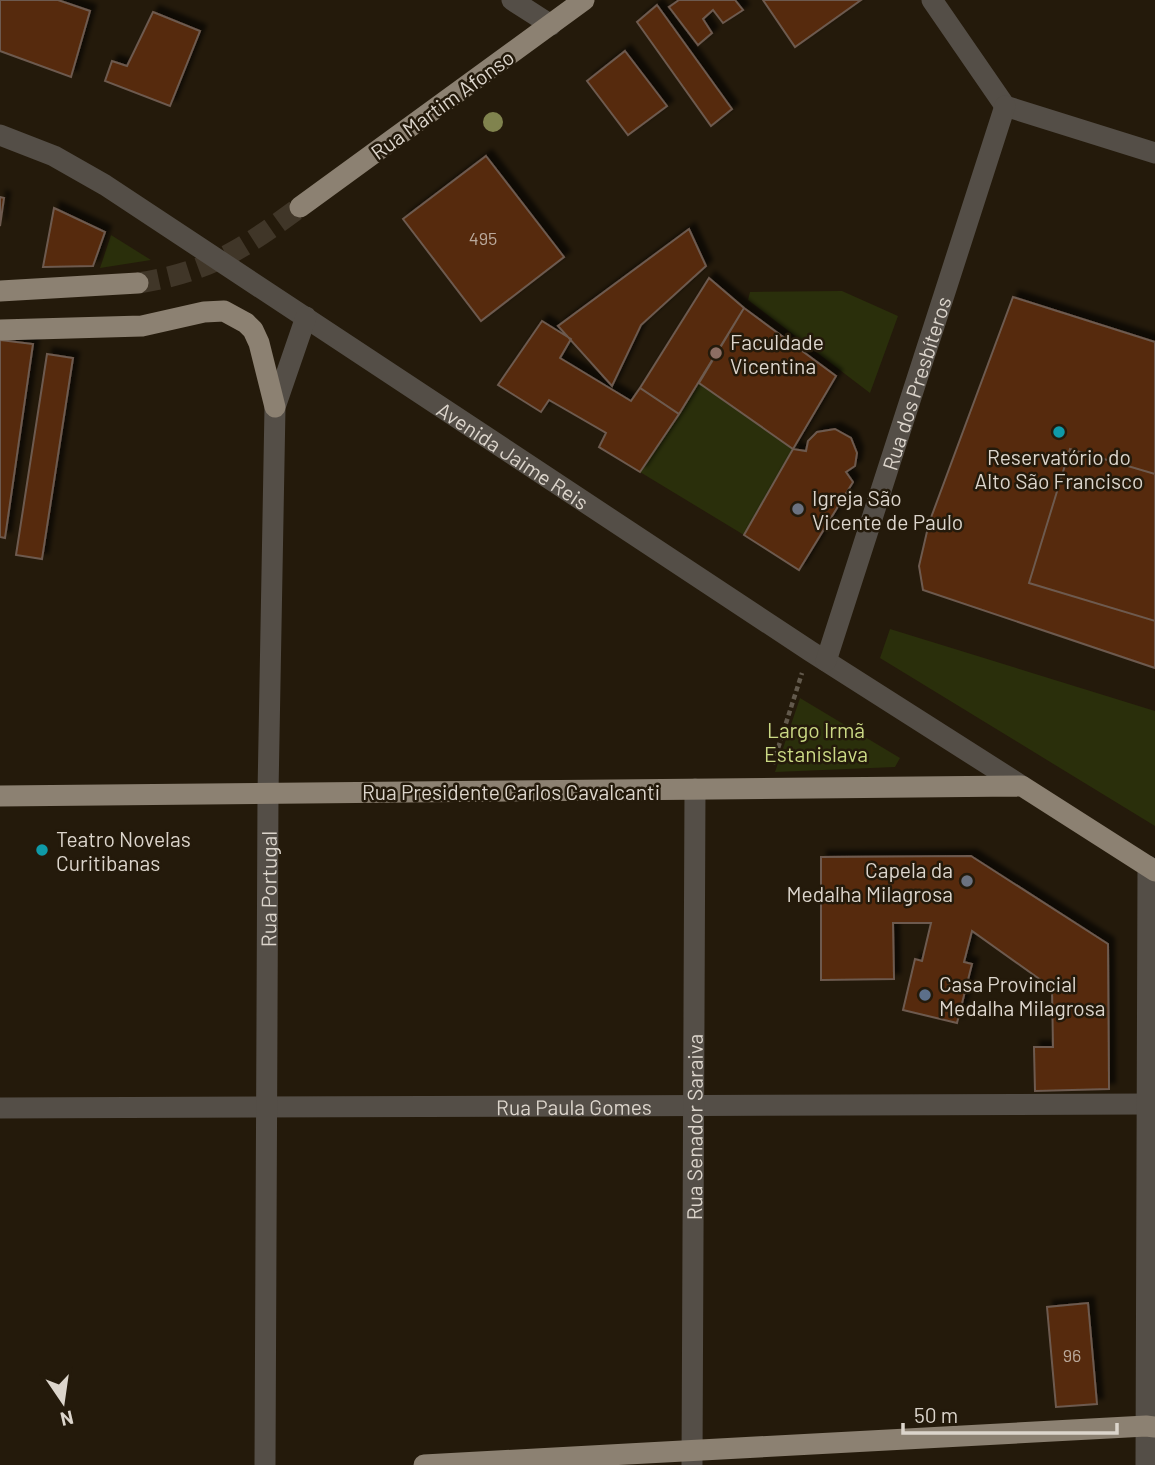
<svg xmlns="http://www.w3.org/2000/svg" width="1155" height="1465" font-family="Barlow,sans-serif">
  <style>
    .green { fill: #2a2f0b }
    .building { fill: #572a0a; stroke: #6d5a4f; stroke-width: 2; filter: url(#shadow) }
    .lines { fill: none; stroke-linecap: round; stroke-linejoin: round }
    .major-tunnel { stroke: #403628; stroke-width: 21; stroke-dasharray: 21 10; stroke-linecap: butt }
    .path { stroke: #62594c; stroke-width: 4.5; stroke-dasharray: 5 3.5; stroke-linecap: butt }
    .minor { stroke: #544e47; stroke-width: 21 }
    .major { stroke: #8c8172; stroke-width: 21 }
    .tree { fill: #80834e }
    .education-dot { fill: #8d6e63; stroke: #241a0b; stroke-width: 2.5 }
    .culture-dot { fill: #0f9aa8; stroke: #241a0b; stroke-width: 2.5 }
    .worship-dot { fill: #6b7280; stroke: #241a0b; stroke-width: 2.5 }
    .service-dot { fill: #5c6f8a; stroke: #241a0b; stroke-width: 2.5 }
    .labels { text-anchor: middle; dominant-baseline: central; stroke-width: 5; stroke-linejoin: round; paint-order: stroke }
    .number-label { font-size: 18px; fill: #bbaa9c }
    .street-label { font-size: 21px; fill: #dcd5cc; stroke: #241a0b }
    .poi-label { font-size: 21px; fill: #dcd5cc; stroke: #241a0b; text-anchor: start }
    .park-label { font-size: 21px; fill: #cbd985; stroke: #241a0b }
  </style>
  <defs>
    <filter id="shadow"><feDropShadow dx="6" dy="-6" stdDeviation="2" flood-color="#0009"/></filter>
  </defs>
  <rect width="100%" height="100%" fill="#241a0b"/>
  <!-- green -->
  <path class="green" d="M111,235L151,260L100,268Z
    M842,291L898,316L870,393L748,300L750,292Z
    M699,383L793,449L744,535L640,472Z
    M890,629L1155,711V826L880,658Z
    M800,698L900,758L895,767L775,772Z"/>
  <!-- building -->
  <path class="building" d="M0,0H58L90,11L71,77L0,51Z
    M679,0H735L743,10L723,23L713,10L703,19L712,33L698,45L669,7Z
    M763,0H861L795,47Z
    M657,5L732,109L711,126L637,22Z
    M153,12L200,31L170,106L105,81L112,61L127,66Z
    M625,51L667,106L628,135L587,81Z
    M486,156L564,257L481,321L403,219Z
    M0,197L4,198L0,226Z
    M54,208L105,232L93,266L43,267Z
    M689,229L706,266L641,325L612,386L558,326Z
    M709,278L744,308L679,414L640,388Z
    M1013,297L1155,342V668L923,590L919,566L929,523Z
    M744,308L836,376L793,449L699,383Z
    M542,321L571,339L560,358L631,401L640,388L679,414L640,472L599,447L606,433L549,400L541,412L498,385Z
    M0,340L33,344L5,538L0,537Z
    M47,354L73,358L42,559L16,555Z
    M835,429L851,438L857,453L855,466L846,472L853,482L799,570L744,535L793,449L806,451L808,441L817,432Z
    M1070,449L1155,474V621L1029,583Z
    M971,856L1108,944L1109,1089L1035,1091L1034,1047H1053L1052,988L972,931L964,962L972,964L957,1023L903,1010L915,959L922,961L931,923H893L894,979L821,980V857Z
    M1088,1303L1097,1404L1056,1407L1047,1307Z"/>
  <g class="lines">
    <!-- major-tunnel -->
    <path class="major-tunnel" d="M138,283C209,272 243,249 300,207"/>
    <!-- path -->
    <path class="path" d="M773,764L802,673"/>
    <!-- minor -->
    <g class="minor">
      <path d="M512,0L551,25"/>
      <path d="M932,0L1005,106"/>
      <path d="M1005,106L1155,153"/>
      <path id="s1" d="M0,135L54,156L105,185L810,651L1022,786"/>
      <path id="s2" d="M826,661L1005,106"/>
      <path id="s3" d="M0,1108L1147,1104"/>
      <path id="s4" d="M265,1465L268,793L275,407L306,317"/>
      <path id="s5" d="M692,1465L695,789"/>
      <path d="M1146,1465L1148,866"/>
    </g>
    <!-- major -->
    <path class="major" d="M300,207L584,0
      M0,291L138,283
      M0,330L142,326L204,312L224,311L246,323L253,330L259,343L275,407
      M0,796L1022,786L1155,871
      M424,1465L1146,1426L1155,1427"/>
  </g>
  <!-- trees -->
  <circle class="tree" cx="493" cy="122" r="10"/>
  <!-- markers -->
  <circle class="education-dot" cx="716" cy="353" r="7"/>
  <g class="culture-dot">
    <circle cx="1059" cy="432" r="7"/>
    <circle cx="42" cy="850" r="7"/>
  </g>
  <g class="worship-dot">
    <circle cx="798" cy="509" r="7"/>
    <circle cx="967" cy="881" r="7"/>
  </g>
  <circle class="service-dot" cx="925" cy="995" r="7"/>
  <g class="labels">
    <!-- number labels -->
    <g class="number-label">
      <text x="483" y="238">495</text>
      <text x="1072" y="1355">96</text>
    </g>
    <!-- street labels -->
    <g class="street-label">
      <text transform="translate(442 104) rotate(-36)">Rua Martim Afonso</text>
      <text stroke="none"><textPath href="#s2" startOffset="292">Rua dos Presbíteros</textPath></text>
      <text stroke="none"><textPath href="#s1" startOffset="606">Avenida Jaime Reis</textPath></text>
      <text x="511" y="791">Rua Presidente Carlos Cavalcanti</text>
      <text stroke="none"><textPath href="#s4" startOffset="576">Rua Portugal</textPath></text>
      <text stroke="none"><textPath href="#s3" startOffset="574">Rua Paula Gomes</textPath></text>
      <text stroke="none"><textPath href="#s5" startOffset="338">Rua Senador Saraiva</textPath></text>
    </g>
    <!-- poi labels -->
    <g class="poi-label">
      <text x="730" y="341">Faculdade<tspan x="730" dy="24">Vicentina</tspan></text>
      <text x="1059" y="456" text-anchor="middle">Reservatório do<tspan x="1059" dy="24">Alto São Francisco</tspan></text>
      <text x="812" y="497">Igreja São<tspan x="812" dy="24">Vicente de Paulo</tspan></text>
      <text x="56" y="838">Teatro Novelas<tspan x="56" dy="24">Curitibanas</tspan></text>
      <text x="953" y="869" text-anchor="end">Capela da<tspan x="953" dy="24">Medalha Milagrosa</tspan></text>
      <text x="939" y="983">Casa Provincial<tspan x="939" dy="24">Medalha Milagrosa</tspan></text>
    </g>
    <!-- park labels -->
    <g class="park-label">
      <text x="816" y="729">Largo Irmã<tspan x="816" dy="24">Estanislava</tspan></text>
    </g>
  </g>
  <!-- north arrow -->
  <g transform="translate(63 1402) rotate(167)" stroke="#241a0b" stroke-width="5" paint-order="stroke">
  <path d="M0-5L12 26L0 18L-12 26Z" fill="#dcd5cc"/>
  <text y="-10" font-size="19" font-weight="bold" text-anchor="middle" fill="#dcd5cc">N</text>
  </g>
  <!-- scale -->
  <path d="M903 1423v10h214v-10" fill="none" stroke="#dcd5cc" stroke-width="3.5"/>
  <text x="914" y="1423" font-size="21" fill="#dcd5cc" stroke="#241a0b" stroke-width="5" paint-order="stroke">50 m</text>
</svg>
